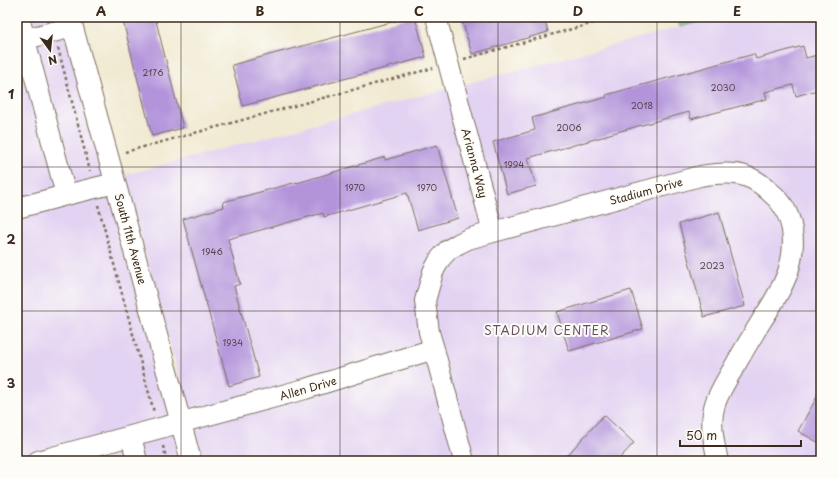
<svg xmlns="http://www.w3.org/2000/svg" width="838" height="478" font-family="'Playpen Sans',sans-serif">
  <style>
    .built { fill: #e3d3f2 }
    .green { fill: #7dcd8e; stroke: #5c7c56 }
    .building { fill: #b394db }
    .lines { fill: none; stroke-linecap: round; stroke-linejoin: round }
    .minor-casing { stroke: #7b6d5d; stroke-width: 22 }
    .path { stroke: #7b6d5d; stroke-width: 2.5; stroke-dasharray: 3 3; stroke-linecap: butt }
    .minor { stroke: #fff; stroke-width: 20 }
    .grid { fill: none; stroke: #3b2a1e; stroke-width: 1; stroke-opacity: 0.55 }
    .labels { text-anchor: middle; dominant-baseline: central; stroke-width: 4; stroke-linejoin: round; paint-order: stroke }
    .number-label { font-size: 9px; fill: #59444d }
    .street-label { font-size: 11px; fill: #3b2a1e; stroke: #fdfcf7 }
    .neighbourhood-label { font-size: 12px; letter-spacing: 1px; fill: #654f60; stroke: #fdfcf7 }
    .neatline { fill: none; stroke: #3b2a1e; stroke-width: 1.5 }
    .grid-label { font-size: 13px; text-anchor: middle; font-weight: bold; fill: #3b2a1e }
  </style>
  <rect width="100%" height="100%" fill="#fdfcf7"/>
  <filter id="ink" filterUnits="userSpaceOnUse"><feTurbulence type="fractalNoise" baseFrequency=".025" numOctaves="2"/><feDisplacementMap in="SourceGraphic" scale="8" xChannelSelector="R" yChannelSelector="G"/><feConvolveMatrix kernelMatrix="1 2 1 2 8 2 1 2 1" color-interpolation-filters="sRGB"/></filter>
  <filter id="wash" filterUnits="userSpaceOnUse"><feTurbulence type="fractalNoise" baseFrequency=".012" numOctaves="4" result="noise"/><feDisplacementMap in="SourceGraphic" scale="16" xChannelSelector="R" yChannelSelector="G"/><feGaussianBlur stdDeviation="0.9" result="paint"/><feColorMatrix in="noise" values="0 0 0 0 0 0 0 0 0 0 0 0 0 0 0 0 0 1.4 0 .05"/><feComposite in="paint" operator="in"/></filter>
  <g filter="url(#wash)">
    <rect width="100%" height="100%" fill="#f1ead2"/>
    <!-- built -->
    <path class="built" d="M17,17H68L187,461H17Z
      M713,17H821V461H202L124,175L680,27Z"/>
    <!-- green -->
    <path class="green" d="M677,17H717L680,27Z"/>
    <g id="blocks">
      <!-- building -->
      <path class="building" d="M122,17H155L183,128L152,136Z
        M410,17H415L426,57L243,106L232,65Z
        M461,17H544L548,32L472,54Z
        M803,46L806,58L821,54V89L796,96L793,85L765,92L767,99L691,119L689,112L606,135V136L528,158L536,186L507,194L493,142L535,130L532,118L607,97L606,95L754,54L756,59Z
        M437,145L458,218L418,230L407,193L324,217L323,213L228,239L240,284L234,286L259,377L229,386L183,219L224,207L223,202L297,182V183L385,157V160Z
        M719,212L745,306L704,317L679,224Z
        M631,290L643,329L569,351L557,312Z
        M821,390V444L798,431Z
        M604,415L634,443L617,461H562Z"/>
    </g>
  </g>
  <g filter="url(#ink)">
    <use href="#blocks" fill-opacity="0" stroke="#7b6d5d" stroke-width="1"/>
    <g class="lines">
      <defs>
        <path id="minor" d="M70,17L181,423L191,461
          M436,17L493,232
          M17,41L73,27
          M66,195L115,183
          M17,208L66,195L19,17
          M131,436L137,461
          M38,461L305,389L434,349
          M464,461L434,349L429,332L425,301L433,272L440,259L448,250L458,244L468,239L493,232L700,176C712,174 733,172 745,176C754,179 763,185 770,192C795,211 797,244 788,272C782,289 772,305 762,320C752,336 742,353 733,369C726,381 719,392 715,404C709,423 714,443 718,461"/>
      </defs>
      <!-- minor casing -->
      <use href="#minor" class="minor-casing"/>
      <!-- path -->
      <path class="path" d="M58,48L90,171
        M464,59L615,17
        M125,152L433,68
        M98,205L154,412
        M163,446L167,461"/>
      <!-- minor -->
      <use href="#minor" class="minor"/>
    </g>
  </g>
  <!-- grid -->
  <path class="grid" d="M181,17V461M340,17V461M498,17V461M657,17V461M17,167H821M17,311H821"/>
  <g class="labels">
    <!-- number labels -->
    <g class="number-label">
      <text x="153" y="72">2176</text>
      <text x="723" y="87">2030</text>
      <text x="642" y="105">2018</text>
      <text x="569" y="127">2006</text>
      <text x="514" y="164">1994</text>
      <text x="355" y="187">1970</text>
      <text x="427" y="187">1970</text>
      <text x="212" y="251">1946</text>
      <text x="712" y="265">2023</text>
      <text x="233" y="342">1934</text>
    </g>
    <!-- street labels -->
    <g class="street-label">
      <text transform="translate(475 163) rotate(75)">Arianna Way</text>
      <text transform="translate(646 191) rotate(-15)">Stadium Drive</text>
      <text transform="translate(131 239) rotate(75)">South 11th Avenue</text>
      <text transform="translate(308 388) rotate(-16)">Allen Drive</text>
    </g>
    <!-- neighbourhood labels -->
    <g class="neighbourhood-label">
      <text x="547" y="330">STADIUM CENTER</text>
    </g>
  </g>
  <!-- margin -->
  <rect width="838" height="478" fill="none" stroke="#fdfcf7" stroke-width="44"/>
  <!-- north arrow -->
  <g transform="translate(50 50) rotate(165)" stroke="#fdfcf7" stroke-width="3" paint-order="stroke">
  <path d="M0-3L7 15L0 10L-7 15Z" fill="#3b2a1e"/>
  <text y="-6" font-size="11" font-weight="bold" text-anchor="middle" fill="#3b2a1e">N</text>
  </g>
  <!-- scale -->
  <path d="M680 440v6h121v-6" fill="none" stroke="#3b2a1e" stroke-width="2"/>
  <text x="686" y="440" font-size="12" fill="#3b2a1e" stroke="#fdfcf7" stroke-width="3" paint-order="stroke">50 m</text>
  <rect x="22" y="22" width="794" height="434" class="neatline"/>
  <g class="grid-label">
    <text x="101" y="16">A</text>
    <text x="260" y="16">B</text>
    <text x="419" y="16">C</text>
    <text x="578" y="16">D</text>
    <text x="737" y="16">E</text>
    <text x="11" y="99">1</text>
    <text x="11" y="244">2</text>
    <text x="11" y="388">3</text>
  </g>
</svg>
